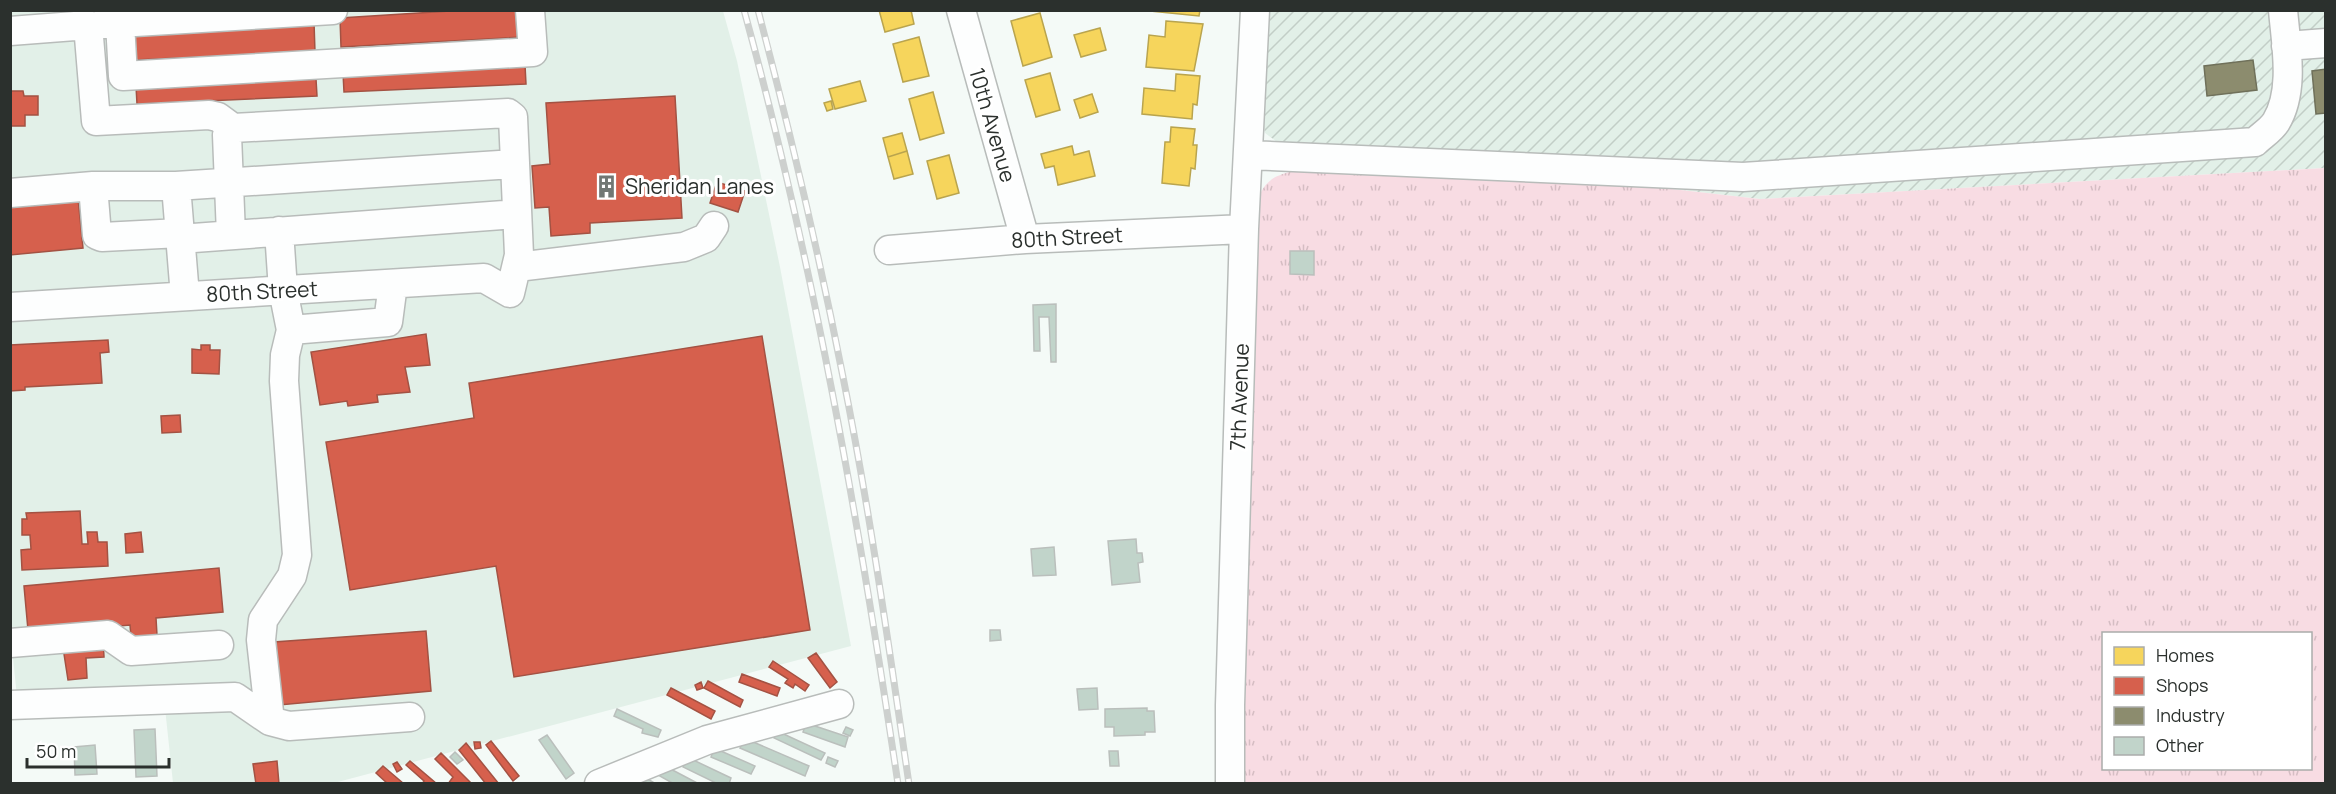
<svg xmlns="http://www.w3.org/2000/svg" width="2336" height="794" font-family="Manrope,sans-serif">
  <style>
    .built { fill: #e2f0e8 }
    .industrial { fill: url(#industrial-furrows) }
    .park { fill: url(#park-tufts); fill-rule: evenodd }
    .homes { fill: #f6d55c; stroke: #b9a44e; stroke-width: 1.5 }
    .shops { fill: #d6604d; stroke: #a35243; stroke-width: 1.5 }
    .industry { fill: #8c8c6e; stroke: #6f705a; stroke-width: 1.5 }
    .building { fill: #c1d4ca; stroke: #babfbc; stroke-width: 1.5 }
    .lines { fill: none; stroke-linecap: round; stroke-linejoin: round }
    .minor-casing { stroke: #b8bcba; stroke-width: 31 }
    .minor { stroke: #fdfefe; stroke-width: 28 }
    .rail-casing { stroke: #cdd0ce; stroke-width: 7 }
    .rail { stroke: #fff; stroke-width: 4.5; stroke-dasharray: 14; stroke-linecap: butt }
    .labels { text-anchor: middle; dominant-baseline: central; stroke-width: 6; stroke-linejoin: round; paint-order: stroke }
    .street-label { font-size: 21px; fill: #2b302d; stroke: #fff }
    .poi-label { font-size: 21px; fill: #2b302d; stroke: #fff; text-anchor: start }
  </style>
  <defs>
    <pattern id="industrial-furrows" width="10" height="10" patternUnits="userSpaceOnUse" patternTransform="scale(1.5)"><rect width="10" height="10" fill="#e2f0e8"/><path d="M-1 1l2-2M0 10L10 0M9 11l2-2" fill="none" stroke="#c2cec7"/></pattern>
    <pattern id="park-tufts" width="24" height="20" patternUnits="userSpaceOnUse" patternTransform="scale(1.5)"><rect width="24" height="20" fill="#f8dce3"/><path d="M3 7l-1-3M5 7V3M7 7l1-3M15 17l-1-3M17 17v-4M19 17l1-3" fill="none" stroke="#d5bdc3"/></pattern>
  </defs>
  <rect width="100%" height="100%" fill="#f4faf7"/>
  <!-- built -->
  <path class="built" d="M10,11H723L737,61L780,267L851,646L334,783H173L165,708L19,717L10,628Z"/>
  <!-- industrial -->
  <path class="industrial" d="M1268,11H2325V168L1760,199L1280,144L1265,133L1263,122Z"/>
  <!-- park -->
  <path class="park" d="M2325,168V783L1241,784L1244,509L1259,196C1267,179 1275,176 1293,171L1601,181L1760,199ZM2104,634H2310V768H2104Z"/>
  <!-- homes -->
  <path class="homes" d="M879,10H911L914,24L885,32Z
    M1140,10H1200L1199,16Z
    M1040,13L1052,57L1023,66L1011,21Z
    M1166,21L1203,24L1194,71L1146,67L1149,35L1165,37Z
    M1100,28L1106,50L1081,57L1074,35Z
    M919,37L929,76L903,82L893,44Z
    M1050,73L1060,110L1036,117L1025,80Z
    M1176,74L1200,76L1197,105L1193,104L1192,119L1142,114L1144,88L1175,91Z
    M860,81L866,101L835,109L829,89Z
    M933,92L944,133L920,140L909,99Z
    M1092,94L1098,112L1080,118L1074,100Z
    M831,101L833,109L827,111L824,103Z
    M1171,127L1195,129L1193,145H1197L1195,169L1191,168L1189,186L1162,183L1165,142H1170Z
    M902,133L907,151L888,157L883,138Z
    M1072,146L1074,155L1089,151L1095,176L1058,185L1054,166L1045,168L1041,154Z
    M907,151L913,174L894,179L888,157Z
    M949,155L959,193L937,199L927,161Z"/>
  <!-- shops -->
  <path class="shops" d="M466,10H521L523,37L341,47L340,18Z
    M314,22L315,52L134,60L133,30Z
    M525,65L526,84L344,92L343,73Z
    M316,79L317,96L137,104L136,86Z
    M10,91H23L24,96H38V115H25V126H10Z
    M675,96L682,218L590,223V233L551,236L549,207L535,208L532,166L550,164L546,103Z
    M717,182L745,191L738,212L710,203Z
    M78,198L83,248L10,255V205Z
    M426,334L430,365L405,367L410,392L377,395L378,402L348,406L347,401L320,405L311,352Z
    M762,336L810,630L514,677L496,566L350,590L326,442L474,418L469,383Z
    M108,340L109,352L100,353L102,383L25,387V390L10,391V345Z
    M201,345H210V350H220L219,374L192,373V349L201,350Z
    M180,415L181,432L162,433L161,416Z
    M80,511L82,544H88L87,532H97L98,542H107L108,566L22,570L21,550L31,549L30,535H22V519H27L26,513Z
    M141,532L143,552L126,553L125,534Z
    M219,568L223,612L156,618L157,635L131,637L130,625L50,632L28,630L24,586Z
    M426,631L431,691L279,705L274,642Z
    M103,639L104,657L86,658L87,678L68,680L62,641Z
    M816,653L837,682L830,688L808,658Z
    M773,661L809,685L805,691L795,684L793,688L785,683L788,679L769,667Z
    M742,674L780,688L777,696L739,682Z
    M708,681L743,700L740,707L704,688Z
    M701,682L703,688L697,690L695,685Z
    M671,688L715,711L711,719L667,695Z
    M491,741L519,776L513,781L486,745Z
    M474,742H480L481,748L475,749Z
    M466,743L499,784H486L459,750Z
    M441,753L472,784H448L453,777L435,759Z
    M277,761L279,784H256L253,764Z
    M410,761L437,784H422L424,781L406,765Z
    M397,762L402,769L397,772L393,764Z
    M383,766L404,784H388L376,773Z"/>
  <!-- industry -->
  <path class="industry" d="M2253,60L2257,90L2207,96L2204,66Z
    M2326,69V113L2316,114L2312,71Z"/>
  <!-- building -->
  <path class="building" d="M1290,251H1314V275L1290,274Z
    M1056,304V362H1051L1049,317H1039L1040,351H1034L1033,305Z
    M1136,539L1137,553H1142L1143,562L1138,563L1140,582L1112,585L1108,541Z
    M1054,547L1056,575L1033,576L1031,549Z
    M990,630H1000L1001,640L990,641Z
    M1097,688L1098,709L1079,710L1077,689Z
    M1147,708V711H1154L1155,732H1145V735L1114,736V727H1105V709Z
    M617,709L661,730L658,737L642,733L643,729L614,716Z
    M806,723L848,737L845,747L803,732Z
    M846,727L853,730L850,736L843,733Z
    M155,729L157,776L136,777L134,730Z
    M777,731L825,753L821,760L774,738Z
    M547,735L574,773L566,779L539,740Z
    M744,738L809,766L805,776L740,748Z
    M95,745L97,774L75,775L74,747Z
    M714,748L755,766L751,774L711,757Z
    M1109,751H1118L1119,766H1110Z
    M455,752L463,760L457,764L450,757Z
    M687,757L731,778L729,784H718L683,767Z
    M828,757L838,761L835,767L826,763Z
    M663,765L699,784H674L658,775Z
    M641,775L656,784H636Z"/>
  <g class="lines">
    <defs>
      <path id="minor" d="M961,10L1025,239
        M120,23L123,76L533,52L530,10
        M102,24L333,10
        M10,31L88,25L96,121L209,115L218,117L233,128L508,113L513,117L519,255L510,293L484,278L10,307
        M2286,46L2326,43
        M1248,155L1743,177L2255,142C2261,136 2271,130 2276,122C2295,91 2286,45 2283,10
        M93,186L97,235L102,237L180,233
        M176,186L185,296
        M10,193L93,186H176L515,164
        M279,231L283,290L291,330L388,322L393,284
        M231,235L227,135L233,128
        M180,239L517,214
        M889,250L1025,239L1244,229
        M517,267L684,247L706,238L714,226
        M10,643L108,635L131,651L219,645
        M10,705L235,697L270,721L289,726L410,717
        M270,721L261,640L263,620L292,576L297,555L284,381L285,355L291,330
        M599,784L707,740L839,704
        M1230,784V705L1244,229L1255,10"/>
    </defs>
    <!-- minor casing -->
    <use href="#minor" class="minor-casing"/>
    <!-- minor -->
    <use href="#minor" class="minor"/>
    <defs>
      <path id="rail" d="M744,10C814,264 859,523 898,784
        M758,10C790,131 819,254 843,377C870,511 889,648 909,784"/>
    </defs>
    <!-- rail casing -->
    <use href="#rail" class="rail-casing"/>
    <!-- rail -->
    <use href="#rail" class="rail"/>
  </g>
  <!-- icons -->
  <defs>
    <symbol id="building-bare" viewBox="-9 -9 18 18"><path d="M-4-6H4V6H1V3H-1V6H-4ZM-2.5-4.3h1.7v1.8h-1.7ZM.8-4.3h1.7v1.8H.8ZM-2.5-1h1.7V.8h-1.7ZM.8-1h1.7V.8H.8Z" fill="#717774" stroke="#fff" stroke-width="2.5" paint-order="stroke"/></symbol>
  </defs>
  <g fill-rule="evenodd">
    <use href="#building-bare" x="590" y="170" width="33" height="33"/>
  </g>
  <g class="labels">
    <!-- street labels -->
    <g class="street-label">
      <text transform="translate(993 125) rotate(74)">10th Avenue</text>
      <text transform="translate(1067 237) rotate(-3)">80th Street</text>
      <text transform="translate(262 291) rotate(-3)">80th Street</text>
      <text transform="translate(1239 397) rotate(-88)">7th Avenue</text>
    </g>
    <!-- poi labels -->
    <g class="poi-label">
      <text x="625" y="186">Sheridan Lanes</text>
    </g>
  </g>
  <!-- border -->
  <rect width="2336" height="794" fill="none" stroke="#2b302d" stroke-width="24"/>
  <!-- legend -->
  <rect x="2102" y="632" width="210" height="138" fill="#ffffff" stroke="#aaacab" stroke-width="1.5"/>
  <rect x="2114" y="647" width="30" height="18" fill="#f6d55c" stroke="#aaacab" stroke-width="1.5"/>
  <text x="2156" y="662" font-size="18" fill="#2b302d">Homes</text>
  <rect x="2114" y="677" width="30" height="18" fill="#d6604d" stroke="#aaacab" stroke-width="1.5"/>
  <text x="2156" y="692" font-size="18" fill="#2b302d">Shops</text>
  <rect x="2114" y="707" width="30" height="18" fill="#8c8c6e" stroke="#aaacab" stroke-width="1.5"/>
  <text x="2156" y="722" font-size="18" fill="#2b302d">Industry</text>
  <rect x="2114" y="737" width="30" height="18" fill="#c1d4ca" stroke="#aaacab" stroke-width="1.5"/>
  <text x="2156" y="752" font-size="18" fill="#2b302d">Other</text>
  <!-- scale -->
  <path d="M27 758v9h142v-9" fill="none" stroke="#2b302d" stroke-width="3"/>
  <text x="36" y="758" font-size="18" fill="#2b302d" stroke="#ffffff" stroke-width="4.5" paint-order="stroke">50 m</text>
</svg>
